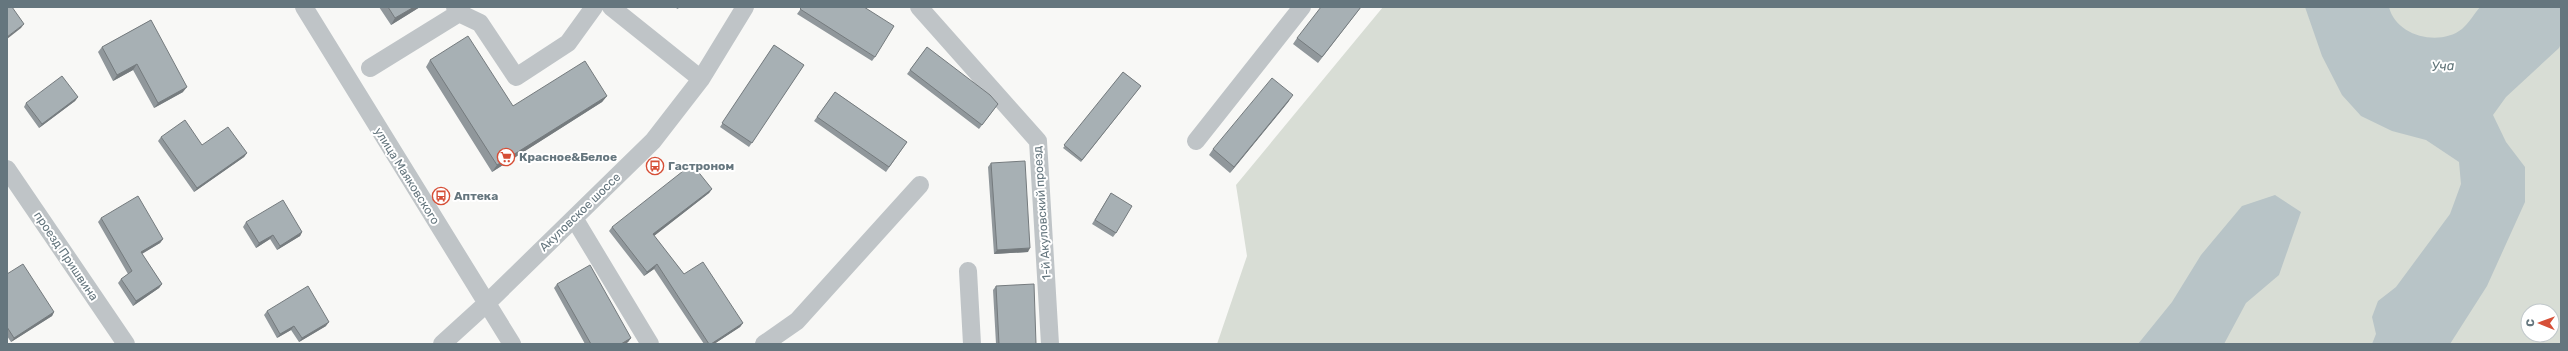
<svg xmlns="http://www.w3.org/2000/svg" width="2568" height="351" font-family="Rubik,sans-serif">
  <style>
    .green { fill: #d8ddd5; fill-rule: evenodd }
    .water { fill: #b8c4c7 }
    .lines { fill: none; stroke-linecap: round; stroke-linejoin: round }
    .minor { stroke: #bfc4c7; stroke-width: 18 }
    .wall { fill: #90979b }
    .shaded-wall { fill: #757b7e }
    .building { fill: #a7b0b4; stroke: #757b7e }
    .labels { text-anchor: middle; dominant-baseline: central; stroke-width: 4; stroke-linejoin: round; paint-order: stroke }
    .poi-label { font-size: 12px; font-weight: bold; fill: #65767e; stroke: #fff; text-anchor: start }
    .street-label { font-size: 12px; fill: #65767e; stroke: #fff }
    .water-label { font-size: 13px; font-style: italic; fill: #607478; stroke: #fff }
  </style>
  <rect width="100%" height="100%" fill="#f8f8f6"/>
  <!-- green -->
  <path class="green" d="M1383,7H2561V344H1217L1247,256L1236,185ZM2528,311H2552V335H2528Z"/>
  <!-- water -->
  <path class="water" d="M2305,7H2389C2396,36 2439,47 2462,29C2469,23 2474,14 2480,7H2561V44L2559,48L2506,97L2493,115L2506,142L2525,167V202L2487,286L2450,344H2372L2376,334L2372,317L2378,301L2396,287L2450,214L2461,184L2459,162L2426,140L2392,131L2361,116L2342,95L2322,56Z
    M2275,195L2301,212L2279,275L2246,303L2224,344H2138L2172,302L2201,255L2242,206Z"/>
  <g class="lines">
    <!-- minor -->
    <path class="minor" d="M304,7L512,344
      M611,7L701,79
      M919,7L1038,141L1050,344
      M459,13L480,23L516,77L568,43L594,7
      M370,68L459,13L455,7
      M1196,141L1302,7
      M7,169L126,344
      M574,218L650,344
      M968,271L972,344
      M442,344L486,304L653,141L701,79L745,7
      M764,344L797,321L920,185"/>
  </g>
  <!-- wall -->
  <path class="wall" d="M379,7H420L391,25Z
    M674,7H679L678,9Z
    M802,7L875,57L872,61L797,14Z
    M1361,7L1318,63L1293,44L1297,38Z
    M151,20L183,92L154,108L133,70L113,81L98,52L102,47Z
    M774,45L804,65L749,147L720,127Z
    M927,47L998,104L979,129L907,74Z
    M430,60L513,106L607,96L602,102L492,172L426,67Z
    M1123,72L1141,86L1081,162L1063,148Z
    M835,92L907,142L886,172L814,121Z
    M78,97L75,101L39,128L24,107L26,103Z
    M1289,101L1230,173L1209,155L1213,149Z
    M161,137L202,145L247,153L244,157L194,192L158,141Z
    M991,163L1028,252L994,254L988,167Z
    M712,189L709,193L654,236L684,274L743,323L740,327L714,344H704L654,269L644,276L609,231L612,227Z
    M1111,193L1116,233L1113,237L1092,224Z
    M101,218L163,239L160,243L142,254L162,284L159,288L133,306L118,283L121,279L128,274L98,222Z
    M246,222L302,232L300,236L277,250L270,239L256,248L243,227Z
    M7,274L54,312L52,316L11,342L7,336Z
    M557,284L631,338L628,342L625,344H585L554,288Z
    M996,286L1036,344H996L993,290Z
    M267,311L326,326L299,342L291,330L277,338L264,315Z"/>
  <!-- shaded-wall -->
  <path class="shaded-wall" d="M414,7H420L391,25L395,18Z
    M24,24L21,28L7,39V37Z
    M137,64L133,70L113,81L117,75Z
    M187,87L183,92L154,108L158,103Z
    M1293,95L1289,101L1230,173L1234,167Z
    M607,96L602,102L492,172L497,165Z
    M78,97L75,101L39,128L42,124Z
    M247,153L244,157L194,192L197,188Z
    M712,189L709,193L650,239L653,234Z
    M302,232L300,236L277,250L280,246Z
    M273,235L270,239L256,248L259,243Z
    M163,239L160,243L138,256L141,252Z
    M1030,248L1028,252L994,254L997,250Z
    M657,264L654,269L644,276L647,272Z
    M162,284L159,288L133,306L136,301Z
    M54,312L52,316L11,342L14,338Z
    M329,322L326,326L299,342L302,338Z
    M743,323L740,327L714,344H711Z
    M294,326L291,330L277,338L280,334Z
    M631,338L628,342L625,344H621Z"/>
  <!-- building -->
  <path class="building" d="M7,7H12L24,24L7,37Z
    M388,7H414L395,18Z
    M802,7H864L894,26L875,57L800,9Z
    M1321,7H1361L1322,57L1297,38Z
    M151,20L187,87L158,103L137,64L117,75L102,47Z
    M468,36L513,106L585,61L607,96L497,165L430,60Z
    M774,45L804,65L752,143L722,123Z
    M927,47L990,95L998,104L982,125L910,70Z
    M1123,72L1141,86L1082,160L1064,145Z
    M62,76L78,97L42,124L26,103Z
    M1272,78L1293,95L1234,167L1213,149Z
    M835,92L907,142L889,167L817,117Z
    M185,120L202,145L228,127L247,153L197,188L161,137Z
    M1025,161L1030,248L997,250L991,163Z
    M692,164L712,189L653,234L684,274L703,262L743,323L711,344H709L657,264L647,272L612,227Z
    M1111,193L1132,206L1116,233L1095,220Z
    M138,196L163,239L141,252L162,284L136,301L121,279L132,271L101,218Z
    M283,200L302,232L280,246L273,235L259,243L246,222Z
    M23,264L54,312L14,338L7,327V274Z
    M590,265L631,338L621,344H591L557,284Z
    M1034,284L1036,344H999L996,286Z
    M308,286L329,322L302,338L294,326L280,334L267,311Z"/>
  <!-- icons -->
  <defs>
    <symbol id="supermarket-ring" viewBox="-11 -11 22 22"><circle r="9.5" fill="#fff" stroke="#d64f37" stroke-width="1.5"/><path d="M-6-5.5h2.5l.6 2H6L4.5 2H-2.5L-4.4-4H-6ZM-1.5 3.2a1.3 1.3 0 1 0 .1 0ZM3 3.2a1.3 1.3 0 1 0 .1 0Z" fill="#d64f37"/></symbol>
    <symbol id="bus-ring" viewBox="-11 -11 22 22"><circle r="9.5" fill="#fff" stroke="#d64f37" stroke-width="1.5"/><path d="M-5-6H5V4H4V6H2V4H-2V6H-4V4H-5ZM-3.5-4V0h7V-4ZM-3.5 1.2v1.5H-2V1.2ZM2 1.2v1.5H3.5V1.2Z" fill="#d64f37"/></symbol>
  </defs>
  <g fill-rule="evenodd">
    <use href="#supermarket-ring" x="496" y="147" width="20" height="20"/>
    <use href="#bus-ring" x="645" y="156" width="20" height="20"/>
    <use href="#bus-ring" x="431" y="186" width="20" height="20"/>
  </g>
  <g class="labels">
    <!-- poi labels -->
    <g class="poi-label">
      <text x="519" y="157">Красное&amp;Белое</text>
      <text x="668" y="166">Гастроном</text>
      <text x="454" y="196">Аптека</text>
    </g>
    <!-- street labels -->
    <g class="street-label">
      <text transform="translate(407 176) rotate(58)">улица Маяковского</text>
      <text transform="translate(580 212) rotate(-44)">Акуловское шоссе</text>
      <text transform="translate(1042 213) rotate(-94)">1-й Акуловский проезд</text>
      <text transform="translate(66 256) rotate(56)">проезд Пришвина</text>
    </g>
    <!-- water labels -->
    <g class="water-label">
      <text transform="translate(2443 66) rotate(-3)">Уча</text>
    </g>
  </g>
  <!-- border -->
  <rect width="2568" height="351" fill="none" stroke="#65767e" stroke-width="16"/>
  <!-- north arrow -->
  <g transform="translate(2540 323) rotate(271)"><circle r="19" fill="#ffffff" stroke="#c1c8cb"/>
  <path d="M0-3L7 15L0 10L-7 15Z" fill="#d64f37"/>
  <text y="-6" font-size="11" font-weight="bold" text-anchor="middle" fill="#65767e">С</text>
  </g>
</svg>
